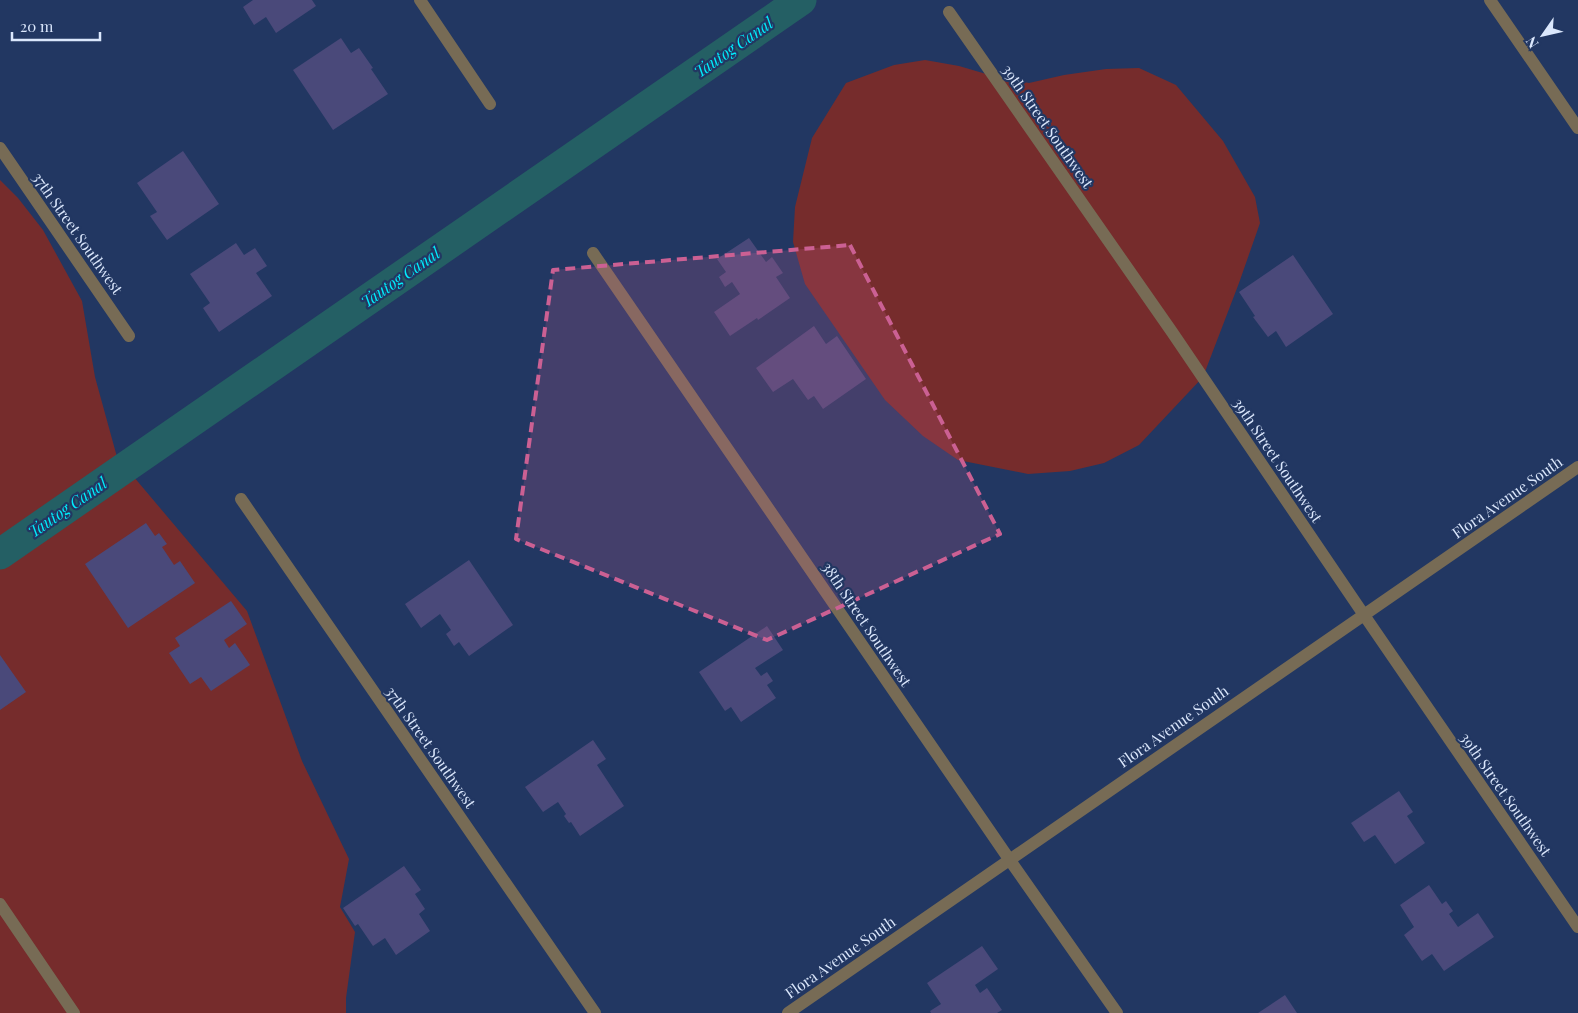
<svg xmlns="http://www.w3.org/2000/svg" width="1578" height="1013" font-family="'Playfair Display',serif">
  <style>
    .green { fill: #762c2c }
    .lines { fill: none; stroke-linecap: round; stroke-linejoin: round }
    .canal { stroke: #245f64; stroke-width: 31 }
    .building { fill: #4a497a }
    .street { stroke: #776b55; stroke-width: 12 }
    .marked { fill: #cb6093; fill-opacity: 0.2; stroke: #cb6093; stroke-width: 4; stroke-dasharray: 10 6; stroke-linejoin: round }
    .labels { text-anchor: middle; dominant-baseline: central; stroke-width: 4.5; stroke-linejoin: round; paint-order: stroke }
    .street-label { font-size: 15px; fill: #dbe7fc; stroke: #223762 }
    .water-label { font-size: 16px; font-style: italic; fill: #01ecfb; stroke: #223762 }
  </style>
  <rect width="100%" height="100%" fill="#223762"/>
  <!-- green -->
  <path class="green" d="M925,60L959,66L993,76L1029,83L1064,75L1106,69L1139,68L1176,85L1223,141L1255,197L1260,223L1239,283L1203,377L1139,445L1104,463L1070,471L1028,474L958,460L923,436L885,400L805,284L793,242L795,207L812,138L846,83L894,65Z
    M0,180L18,198L43,230L82,301L95,377L117,457L247,611L302,761L349,859L340,907L355,932L346,998V1013H0Z"/>
  <g class="lines">
    <!-- canal -->
    <path class="canal" d="M0,554L801,0"/>
  </g>
  <!-- building -->
  <path class="building" d="M253,0H312L316,6L276,33L266,17L254,25L243,7Z
    M341,38L351,53L359,48L373,68L371,69L388,94L333,130L293,70Z
    M183,151L219,204L167,240L150,216L157,212L137,183Z
    M749,238L766,262L772,257L783,273L776,277L790,298L758,320L757,318L730,336L714,312L740,294L732,282L725,287L719,277L726,272L717,259Z
    M236,243L244,255L255,248L267,266L256,273L272,296L219,332L203,308L210,303L190,274Z
    M1293,255L1333,314L1286,347L1276,331L1268,337L1253,317L1255,316L1239,292Z
    M814,326L826,344L837,336L866,379L823,409L814,396L808,400L793,379L773,392L756,368Z
    M146,523L155,536L159,533L167,544L162,547L174,565L180,561L195,583L128,628L85,564Z
    M469,560L513,625L469,656L459,642L454,646L446,634L451,630L440,614L421,628L405,604Z
    M231,601L247,624L224,640L229,648L235,643L250,665L211,691L201,677L190,684L169,653L180,646L175,638Z
    M767,626L783,650L755,668L761,676L767,672L773,681L767,685L776,698L741,722L731,707L725,711L699,672Z
    M0,655L26,692L0,710Z
    M593,740L606,759L597,765L624,806L580,836L571,822L569,823L564,816L566,814L558,802L543,812L525,787Z
    M1399,791L1413,812L1407,816L1425,843L1395,864L1375,835L1364,842L1351,823Z
    M404,866L421,890L415,894L425,909L419,914L430,931L396,955L385,938L373,946L358,924L355,926L343,908Z
    M1429,885L1442,904L1446,901L1453,911L1449,914L1458,927L1478,913L1494,937L1444,971L1432,954L1422,961L1404,935L1414,927L1400,905Z
    M982,946L998,969L975,985L980,993L987,988L1002,1010L997,1013H931L930,1011L941,1004L927,983Z
    M1285,995L1297,1013H1258Z"/>
  <g class="lines">
    <!-- street -->
    <path class="street" d="M420,0L490,104
      M1490,0L1578,128
      M949,12L1172,332L1364,615L1578,927
      M0,148L129,336
      M593,253L1009,859L1117,1013
      M241,499L595,1013
      M0,904L74,1013
      M788,1013L1578,467"/>
  </g>
  <!-- marked area -->
  <path class="marked" d="M850,245L1000,534L767,640L516,539L553,270Z"/>
  <g class="labels">
    <!-- street labels -->
    <g class="street-label">
      <text transform="translate(1048 126) rotate(55)">39th Street Southwest</text>
      <text transform="translate(78 233) rotate(55)">37th Street Southwest</text>
      <text transform="translate(1278 460) rotate(56)">39th Street Southwest</text>
      <text transform="translate(1507 497) rotate(-35)">Flora Avenue South</text>
      <text transform="translate(867 624) rotate(56)">38th Street Southwest</text>
      <text transform="translate(1173 726) rotate(-35)">Flora Avenue South</text>
      <text transform="translate(431 747) rotate(55)">37th Street Southwest</text>
      <text transform="translate(1506 794) rotate(55)">39th Street Southwest</text>
      <text transform="translate(840 957) rotate(-35)">Flora Avenue South</text>
    </g>
    <!-- water labels -->
    <g class="water-label">
      <text transform="translate(733 47) rotate(-35)">Tautog Canal</text>
      <text transform="translate(400 277) rotate(-35)">Tautog Canal</text>
      <text transform="translate(67 507) rotate(-35)">Tautog Canal</text>
    </g>
  </g>
  <!-- north arrow -->
  <g transform="translate(1543 35) rotate(236)" stroke="#223762" stroke-width="4" paint-order="stroke">
  <path d="M0-4L9 19L0 12L-9 19Z" fill="#dbe7fc"/>
  <text y="-8" font-size="14" font-weight="bold" text-anchor="middle" fill="#dbe7fc">N</text>
  </g>
  <!-- scale -->
  <path d="M12 32v8h88v-8" fill="none" stroke="#dbe7fc" stroke-width="2.5"/>
  <text x="20" y="32" font-size="15" fill="#dbe7fc" stroke="#223762" stroke-width="4" paint-order="stroke">20 m</text>
</svg>
